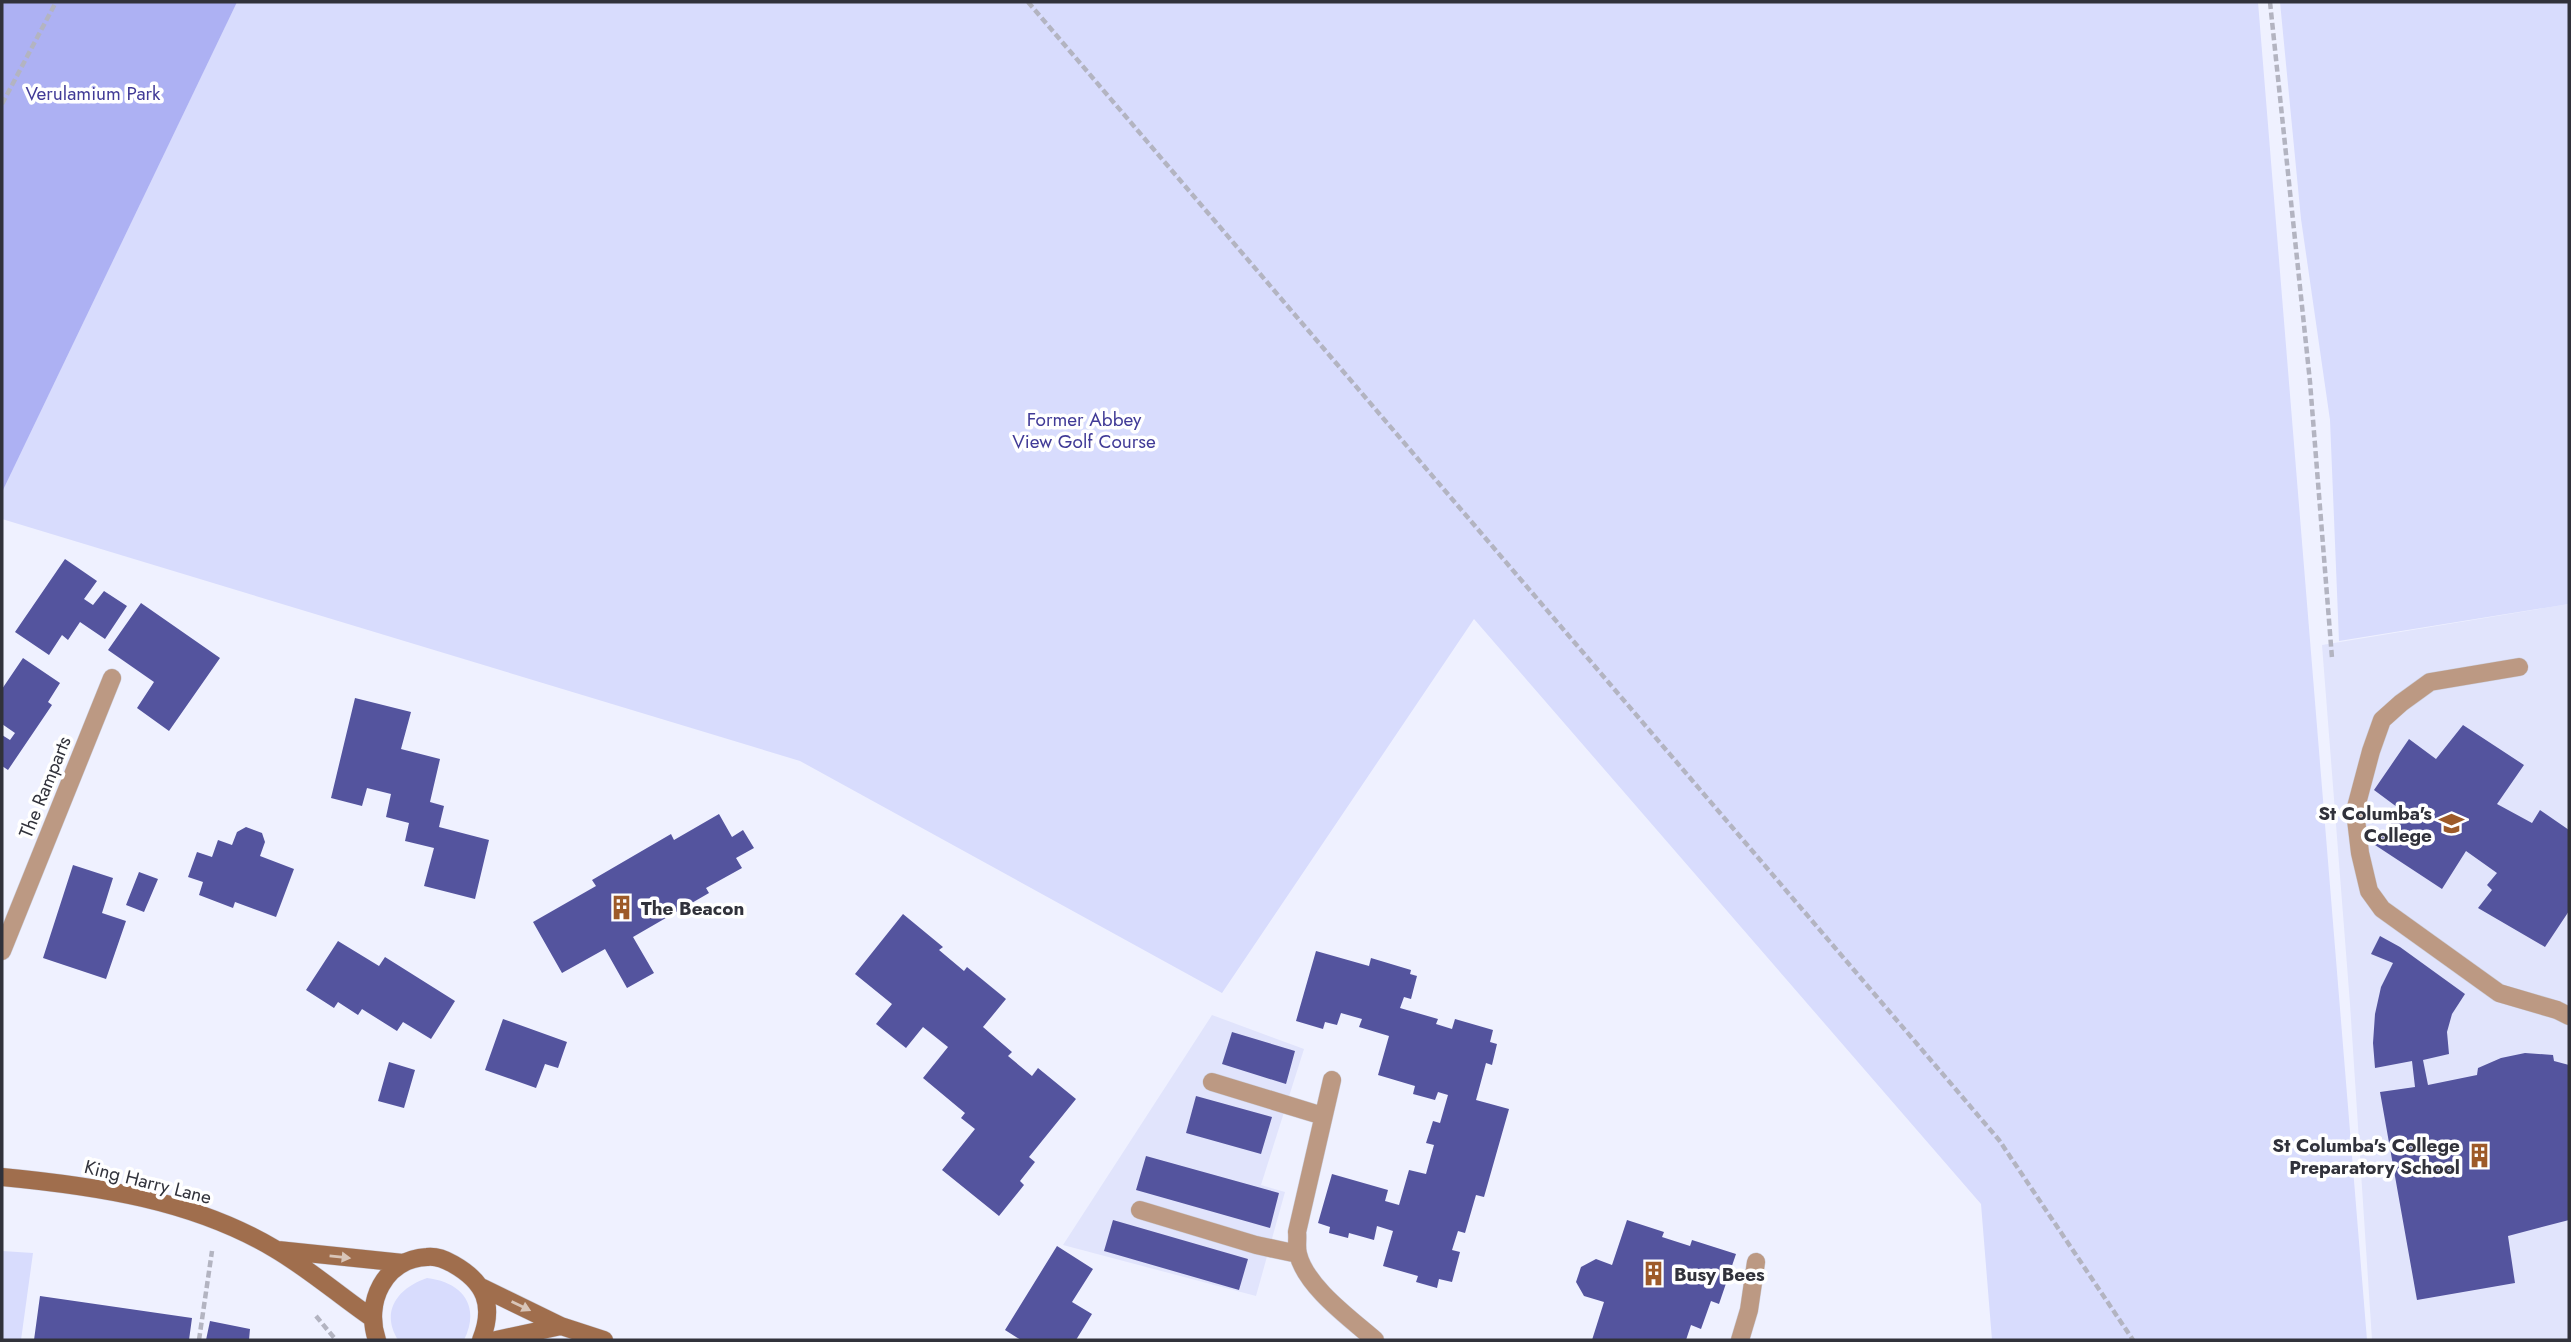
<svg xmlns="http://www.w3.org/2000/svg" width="2571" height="1342" font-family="Jost,sans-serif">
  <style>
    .built { fill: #e1e4fc }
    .green { fill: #d8dcfd }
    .forest { fill: #adb1f3 }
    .building { fill: #54549e }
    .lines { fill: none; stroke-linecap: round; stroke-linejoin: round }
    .lane-casing { stroke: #cdcfdc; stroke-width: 19 }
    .street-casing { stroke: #cdcfdc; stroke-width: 19 }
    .secondary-casing { stroke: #cdcfdc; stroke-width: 19 }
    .path { stroke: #b3b4c1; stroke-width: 4.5; stroke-dasharray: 7 3.5; stroke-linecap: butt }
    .lane { stroke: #bc9983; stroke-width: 18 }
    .street { stroke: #bc9983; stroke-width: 18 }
    .secondary { stroke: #a06e4d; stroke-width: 18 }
    .oneway { fill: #d9c5b8 }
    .labels { text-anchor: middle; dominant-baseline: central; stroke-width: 7; stroke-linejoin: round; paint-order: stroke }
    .park-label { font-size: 19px; fill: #413b97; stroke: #fff }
    .street-label { font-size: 19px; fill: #31323b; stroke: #fff }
    .poi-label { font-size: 19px; font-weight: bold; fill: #31323b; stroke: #fff; text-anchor: end }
  </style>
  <rect width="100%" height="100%" fill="#eff1ff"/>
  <!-- built -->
  <path class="built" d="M2569,604V1340H2372L2350,1004L2322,645Z
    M1212,1015L1304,1049L1261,1185L1285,1192L1256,1296L1063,1245Z"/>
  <!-- green -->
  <path class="green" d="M2,2H2258L2367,1340H1992L1981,1204L1474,619L1222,993L800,761L2,519Z
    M2280,2H2569V604L2339,641L2330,420L2301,219Z
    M2,1251L33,1253L21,1340H2Z
    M427,1278C462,1282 481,1306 464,1340H398C380,1311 398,1288 427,1278Z"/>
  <!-- forest -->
  <path class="forest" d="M2,2H237L2,492Z"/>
  <!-- building -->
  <path class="building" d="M65,559L97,581L84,599L93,605L104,591L127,606L105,639L80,622L68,640L62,635L49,655L15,632Z
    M141,603L220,658L169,731L137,708L154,682L108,650Z
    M23,658L60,683L48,702L52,705L8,770L2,766V735L10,740L15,733L2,724V689Z
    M355,698L411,712L401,749L440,759L430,802L444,806L439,827L489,840L475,899L424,886L434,848L405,841L409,823L386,817L391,794L367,788L362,806L331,798Z
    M2463,725L2524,765L2497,804L2532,823L2540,810L2569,830V911L2545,947L2478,908L2492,890L2487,885L2497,873L2466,851L2442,889L2375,845L2401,810L2374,790L2409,739L2436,759Z
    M719,814L732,837L743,830L754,848L736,858L742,868L706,888L709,893L633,937L654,973L627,988L605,949L562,973L533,922L596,886L592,880L671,834L674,840Z
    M246,827L262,833L265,842L260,856L294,869L276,917L235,902L233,908L199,895L203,882L188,877L197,852L212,857L218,840L232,845L237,832Z
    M73,865L113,878L102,913L126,921L106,979L43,958Z
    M139,872L158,879L144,912L126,905Z
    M903,914L943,947L939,950L964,971L967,967L1006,999L983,1027L1012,1052L1008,1056L1032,1076L1038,1068L1076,1099L1029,1157L1035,1162L1020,1181L1024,1185L999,1216L942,1170L975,1129L961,1118L965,1113L923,1078L948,1047L923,1027L906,1048L876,1024L892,1004L855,974Z
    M2380,936L2400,947L2465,994L2452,1014L2447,1032L2449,1054L2423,1060L2428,1085L2477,1075L2478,1068L2501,1058L2525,1053L2553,1055L2554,1061L2569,1065V1220L2508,1236L2515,1283L2417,1300L2380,1092L2415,1087L2412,1061L2375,1068L2373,1043L2375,1014L2381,987L2393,963L2371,954Z
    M338,941L379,966L385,957L455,1001L431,1039L403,1022L397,1031L362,1009L358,1015L338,1002L334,1008L306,990Z
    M1316,951L1369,966L1371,958L1411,970L1410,974L1417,976L1411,999L1404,997L1400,1008L1438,1019L1436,1024L1452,1029L1455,1019L1493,1030L1490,1042L1497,1044L1492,1065L1486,1063L1476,1100L1509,1109L1484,1197L1476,1195L1465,1233L1458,1231L1452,1250L1460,1252L1452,1282L1439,1279L1437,1288L1416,1282L1418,1276L1383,1266L1393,1231L1377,1226L1374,1240L1349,1233L1348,1238L1329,1233L1330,1227L1318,1223L1332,1174L1388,1190L1385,1201L1399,1205L1409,1170L1426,1174L1434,1145L1426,1143L1433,1121L1440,1123L1448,1095L1438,1092L1435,1100L1413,1094L1415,1086L1378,1075L1389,1036L1359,1027L1362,1019L1341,1013L1337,1025L1325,1022L1323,1029L1296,1021Z
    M503,1019L567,1042L558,1068L545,1064L536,1088L485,1070Z
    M1232,1032L1295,1051L1286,1084L1222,1064Z
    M389,1062L415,1070L404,1108L378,1101Z
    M1196,1096L1272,1117L1261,1154L1186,1133Z
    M1146,1156L1279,1193L1270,1228L1136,1190Z
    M1113,1220L1248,1259L1239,1290L1104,1251Z
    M1627,1220L1664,1232L1662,1237L1690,1246L1692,1240L1736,1254L1719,1304L1711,1301L1701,1329L1691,1325L1686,1340H1592L1604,1302L1584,1296L1576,1282L1581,1267L1596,1259L1612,1265Z
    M1057,1246L1093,1269L1072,1302L1092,1314L1076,1340H1021L1005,1330Z
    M40,1296L192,1318L189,1340H34Z
    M210,1321L250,1329L249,1340H206Z"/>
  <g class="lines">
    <defs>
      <path id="lane" d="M2519,667L2430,682L2401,703L2382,720L2371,751L2355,811L2360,853L2369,891L2382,909L2499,993L2557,1010L2569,1016
        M1332,1080L1297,1232C1298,1239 1296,1247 1298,1254C1306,1287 1351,1319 1375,1340
        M1212,1082L1323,1116
        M1140,1210L1256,1245L1298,1254
        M1740,1340L1749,1310L1756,1262"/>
      <path id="street" d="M2,951L112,678"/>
      <path id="secondary" d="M2,1177C96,1186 193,1200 275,1249C309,1269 340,1296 372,1318
        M278,1250L403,1263
        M481,1287L561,1326L604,1340
        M377,1340C364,1303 384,1259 427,1257C435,1256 446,1260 453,1264C485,1282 495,1305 481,1340
        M496,1340L561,1326"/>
    </defs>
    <!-- lane casing -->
    <use href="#lane" class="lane-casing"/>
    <!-- street casing -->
    <use href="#street" class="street-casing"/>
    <!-- secondary casing -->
    <use href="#secondary" class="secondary-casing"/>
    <!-- path -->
    <path class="path" d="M1028,2L1999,1140L2133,1340
      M2270,2L2310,382L2332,658
      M2,104L56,2
      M316,1316L336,1340
      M199,1340L212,1251"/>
    <!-- lane -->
    <use href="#lane" class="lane"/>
    <!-- street -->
    <use href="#street" class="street"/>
    <!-- secondary -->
    <use href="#secondary" class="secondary"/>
  </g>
  <!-- one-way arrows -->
  <defs><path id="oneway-solid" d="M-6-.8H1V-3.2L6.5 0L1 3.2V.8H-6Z" transform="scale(1.75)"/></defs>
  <g class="oneway">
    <use href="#oneway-solid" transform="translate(340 1257) rotate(6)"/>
    <use href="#oneway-solid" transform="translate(521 1306) rotate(26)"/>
  </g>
  <!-- icons -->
  <defs>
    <symbol id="school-bare" viewBox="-9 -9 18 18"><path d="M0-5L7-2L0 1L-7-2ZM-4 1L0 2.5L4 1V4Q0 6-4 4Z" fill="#9d5a29" stroke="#fff" stroke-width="2.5" paint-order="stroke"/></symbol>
    <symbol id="building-bare" viewBox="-9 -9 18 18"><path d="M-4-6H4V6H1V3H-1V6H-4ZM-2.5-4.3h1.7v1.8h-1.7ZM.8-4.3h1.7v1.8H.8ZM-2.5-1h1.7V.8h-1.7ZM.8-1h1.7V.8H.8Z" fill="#9d5a29" stroke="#fff" stroke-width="2.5" paint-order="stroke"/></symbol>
  </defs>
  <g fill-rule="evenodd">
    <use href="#school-bare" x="2434" y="806" width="35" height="35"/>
    <use href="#building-bare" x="604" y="890" width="35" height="35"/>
    <use href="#building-bare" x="2462" y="1138" width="35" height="35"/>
    <use href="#building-bare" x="1636" y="1256" width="35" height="35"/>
  </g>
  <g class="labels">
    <!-- park labels -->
    <g class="park-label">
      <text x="93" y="93">Verulamium Park</text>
      <text x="1084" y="419">Former Abbey<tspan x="1084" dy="22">View Golf Course</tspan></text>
    </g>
    <!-- street labels -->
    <g class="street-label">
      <text transform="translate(45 787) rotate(-68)">The Ramparts</text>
      <text transform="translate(148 1182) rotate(14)">King Harry Lane</text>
    </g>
    <!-- poi labels -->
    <g class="poi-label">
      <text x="2432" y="813">St Columba's<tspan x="2432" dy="22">College</tspan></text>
      <text x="641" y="908" text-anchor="start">The Beacon</text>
      <text x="2460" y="1145">St Columba's College<tspan x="2460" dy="22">Preparatory School</tspan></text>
      <text x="1674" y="1274" text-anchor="start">Busy Bees</text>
    </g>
  </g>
  <!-- border -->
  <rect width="2571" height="1342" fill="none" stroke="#31323b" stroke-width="7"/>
</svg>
